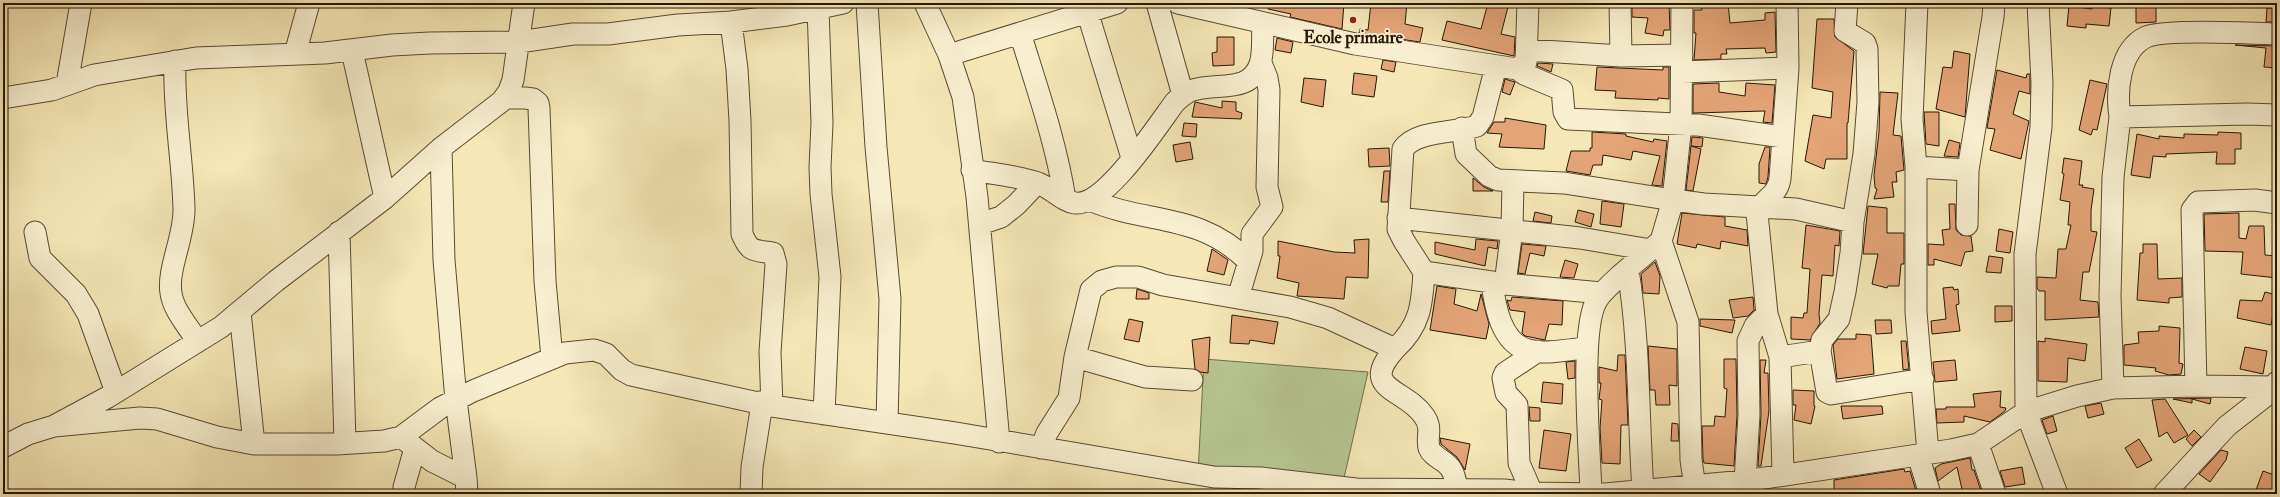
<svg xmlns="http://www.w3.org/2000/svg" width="2280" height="497" font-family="'IM FELL Double Pica',serif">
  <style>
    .green { fill: #b7c792; stroke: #6f6e4c }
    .building { fill: #e3a477; stroke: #271606 }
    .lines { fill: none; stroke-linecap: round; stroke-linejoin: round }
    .minor-casing { stroke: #5a4a32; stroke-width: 23 }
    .minor { stroke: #f8efd0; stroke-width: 21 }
    .poi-dot { fill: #8f2418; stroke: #f8efd0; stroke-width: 1.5 }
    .labels { text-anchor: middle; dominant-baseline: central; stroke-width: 3.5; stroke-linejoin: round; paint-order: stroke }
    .poi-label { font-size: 17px; font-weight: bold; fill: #271606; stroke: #f8efd0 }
  </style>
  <rect width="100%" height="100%" fill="#f5e7b6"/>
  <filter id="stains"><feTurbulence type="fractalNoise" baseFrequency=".005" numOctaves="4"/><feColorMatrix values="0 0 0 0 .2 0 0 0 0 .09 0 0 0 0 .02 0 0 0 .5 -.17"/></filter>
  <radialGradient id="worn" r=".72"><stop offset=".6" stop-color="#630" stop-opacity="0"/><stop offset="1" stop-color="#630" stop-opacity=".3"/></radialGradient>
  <!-- green -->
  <path class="green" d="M1204,359L1368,372L1342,487L1198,474Z"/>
  <!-- building -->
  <path class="building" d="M1269,3H1344L1342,29L1290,17L1291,14L1268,9Z
    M1371,3H1407L1405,24L1423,28L1420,42L1359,33L1360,29L1368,30Z
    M1488,3H1509L1501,34L1515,37L1514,56L1442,40L1447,21L1481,29Z
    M1632,3H1669L1670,30H1664L1663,36L1645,33L1648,18L1632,17Z
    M1701,3H1728L1730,23L1765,20V13L1775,12L1776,52L1766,53L1765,48L1726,49L1727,54H1721V59L1694,60L1696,33H1694V10H1702Z
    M2136,5H2156V22L2136,23Z
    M2069,6L2092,9V6L2111,8L2109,26L2086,24V28L2067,26Z
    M2267,8H2277V22H2266Z
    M1817,19H1834L1835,37L1854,51L1848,123H1847V159H1826L1824,169L1805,161L1813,115L1831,118L1833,92L1812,88Z
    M1217,37H1234V65L1213,66L1212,53L1217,52Z
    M1277,38L1293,42L1291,53L1275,50Z
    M2235,45L2277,46V68L2264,67L2266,48Z
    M1954,51L1970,54L1965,117L1936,109L1943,67L1952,68Z
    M1383,60L1396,62L1394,72L1381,69Z
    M1538,63L1553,64L1551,72L1537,66Z
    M1597,67L1663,70V67H1669V99L1658,98V100L1615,98L1616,91L1595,90Z
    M1997,70L2026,78L2027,74H2030V94L2019,91L2013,114L2029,121L2021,159L1990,150L1995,129L1987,128Z
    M1354,73L1377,76L1374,97L1352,94Z
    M1304,78L1326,80L1323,107L1301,102Z
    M1505,79L1515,82L1510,95L1502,92Z
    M2090,80L2107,84L2097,130L2093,129L2091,135L2079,130Z
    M1719,83V92L1745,96L1746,83L1775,85L1772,123L1763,122L1765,111L1693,113V84Z
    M1880,92L1898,93L1893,135L1901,136L1904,170L1896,172L1897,182H1892L1894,197L1874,199L1877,189L1875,188L1874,175L1879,132Z
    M1222,101L1236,102V111L1242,113L1241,119L1192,117L1195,102L1222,108Z
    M1924,112H1939V146L1926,144Z
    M1505,118L1546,125L1544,149L1499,147L1502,134L1487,133L1494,122H1505Z
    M1184,123L1197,124L1196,137L1182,136Z
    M1592,132L1626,134V136L1653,142L1654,139L1667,141L1662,186L1652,185L1660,156L1633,151L1631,160L1603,155L1602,165H1593L1590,175L1566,171L1571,151H1590V148H1592Z
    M2218,132L2241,133V149H2235V164H2216L2217,152L2166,154V157L2153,156L2150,178L2131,175L2137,134L2159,139V136L2184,138V134L2218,135Z
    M1692,137L1703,138L1702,147L1691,146Z
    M1949,140L1960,143L1958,157L1944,156Z
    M1190,142L1193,159L1176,162L1173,145Z
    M1691,146L1701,149L1693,191L1686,190Z
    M1765,147H1770L1768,177L1766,184L1759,183V164Z
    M1389,148L1390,166L1369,167L1368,149Z
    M2064,158L2082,161L2079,185H2083L2082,187L2094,189L2091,210V231L2097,232L2089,272H2083L2080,300L2098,302L2099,317L2045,320V291H2039L2037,288V277L2056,278L2058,249H2066L2071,225H2068L2070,202L2060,200L2064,174L2062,173Z
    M1384,171H1390L1388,202H1381Z
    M1473,178L1484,187L1493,191H1473Z
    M1602,201L1624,204L1621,227L1600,224Z
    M1949,204H1955L1956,230L1961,235L1971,236L1973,251L1965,252L1961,266L1934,259V265H1928V244L1944,245L1942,230L1950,229Z
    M1868,206L1887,208V233H1904V264H1901L1899,286H1888L1887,288L1872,284L1878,254H1863Z
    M1578,210L1594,214L1591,227L1575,222Z
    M1535,212L1552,216L1551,223L1533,221Z
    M1682,213L1725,217V226L1747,230L1748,246L1721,241L1720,249L1697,244L1696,248L1677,244Z
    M2239,213V238L2246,239L2249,226H2264L2265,255L2277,256V278L2241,274L2243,252L2205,251L2204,214Z
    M1806,225L1840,231L1839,246L1835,245L1833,276L1822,275L1819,314L1820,323L1810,340L1791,339V317L1803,318L1804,313H1807L1810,269L1802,268Z
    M1999,229L2013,232L2010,253L1996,251Z
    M1369,239L1368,278L1346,277L1344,299L1297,296L1299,283L1277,278L1280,256H1278V241L1334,252L1355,253L1354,240Z
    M1476,239L1498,241L1497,249L1488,247L1485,266L1435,254V242L1475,250Z
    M1522,244L1546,246L1544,256L1530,253L1525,274L1518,273Z
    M2143,244H2157L2158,279L2182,278V297L2169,298V303L2137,300L2140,253H2143Z
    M1212,249L1228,260L1224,275L1207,271Z
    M1989,256L2003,258L2001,273L1986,272Z
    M1565,260L1578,264L1574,278L1560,277Z
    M1655,262L1660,276L1659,294L1643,293L1641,274Z
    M1437,286L1456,289L1454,304L1477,311L1481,294L1489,324L1486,339L1430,330Z
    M1953,287L1954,290L1958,289L1959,304L1956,305L1960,331L1932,334L1931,321L1946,319L1943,288Z
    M1137,289L1149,293V299H1136Z
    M2265,292L2277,295L2271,325L2237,318L2240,300L2262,301Z
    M1512,297L1563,301L1562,325L1549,324L1545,340L1525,336L1522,333L1525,312L1510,310L1507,300L1511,301Z
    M1753,297L1754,310L1748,316L1733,318L1729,300Z
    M1995,306H2012V321L1995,322Z
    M1232,315L1278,322L1274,344L1250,340L1249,344L1230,343Z
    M1129,319L1143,322L1139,342L1124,339Z
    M1700,319L1735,320L1732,333L1700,326Z
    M1875,320H1891L1892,333L1876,334Z
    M2159,326L2180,328L2179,363L2183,364L2181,374L2169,375L2155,371L2156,368L2124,365V345L2139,343L2138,332L2159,331Z
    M1856,334L1871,335L1874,374L1837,379L1833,345L1838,339H1856Z
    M1210,337L1208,373L1200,372L1195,369L1192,340Z
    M2045,338L2087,344L2085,361L2068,358L2067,382L2038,381V341L2045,342Z
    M1901,341H1906L1909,369L1903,370Z
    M1648,346L1677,349V386L1669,385L1670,405H1656L1655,390H1650Z
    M2245,347L2267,351L2263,374L2240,369Z
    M1618,355H1625L1628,425H1621L1620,464L1602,463L1600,428L1602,400L1599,399L1601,383H1599V367L1617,371Z
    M1724,359H1736L1737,415L1734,466L1704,463L1703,459L1702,426H1714L1715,416L1725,417L1727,389L1724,388Z
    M1760,360H1766L1764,373H1768L1769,411L1761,466H1758L1761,415Z
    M1955,360L1957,380L1935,382L1933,362Z
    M1575,361V378L1568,379L1566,362Z
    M1543,382L1563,384L1562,404L1541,402Z
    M1793,390L1814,391V406H1815L1811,424L1794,420L1796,405H1793Z
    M2001,391L2000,407L2006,408L2005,411L1990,422L1964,416V422L1937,423L1936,409H1946V407H1975L1973,394Z
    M2211,398L2210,404L2192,399V403L2173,399Z
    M2165,399L2188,435L2174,443L2167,432L2159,437L2152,400Z
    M2101,403L2104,414L2088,418L2085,406Z
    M1841,406H1882L1883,414L1843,419Z
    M1529,407L1540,408V421H1530Z
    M2053,416L2057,431L2047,434L2042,420Z
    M1672,423L1678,424L1679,441H1671Z
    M1544,430L1571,434L1566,471L1539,468Z
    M2194,430L2201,437L2192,446L2186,439Z
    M1440,438L1470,444L1465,470L1457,457L1441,444Z
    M2139,439L2152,460L2137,468L2125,448Z
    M2221,450L2228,452L2226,460L2210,482L2199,474Z
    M1970,458L1972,470H1974L1982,494H1963L1957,467L1938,481L1935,468L1941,464Z
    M2022,467L2025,484L2005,487L2000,471Z
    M1904,469L1905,472L1910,471L1917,494H1834V480Z
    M2263,471L2277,476V494H2267L2256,490Z"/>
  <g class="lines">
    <defs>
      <path id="minor" d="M867,3L876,147L890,299L887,423
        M925,3L949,55L1117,3
        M1157,3L1183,95
        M1178,3L1355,44L1517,69L1526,62L1528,3
        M1620,3L1621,56
        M1917,3L1912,119L1916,167V312L1928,453
        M2038,3L2042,83L2041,127L2025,254L2026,412L2057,494
        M818,8L822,123L820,167L821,194L830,277L824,414
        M1087,11L1132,158
        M731,22L737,69L740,121L742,234C750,253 754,250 773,253L776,264L770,352L772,406
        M1020,33C1037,88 1056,142 1065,199
        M1527,50L1621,56L1682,55
        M352,51L385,198
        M295,54L309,3
        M949,55L963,97L977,197L999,442
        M175,61C173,111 183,160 184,210C184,238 167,270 171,293C173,310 189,327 197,341
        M1496,66L1483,117L1477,126C1457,133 1416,130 1403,149L1398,229L1404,241L1424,272L1505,284L1602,293
        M1517,69L1524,74L1562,90L1564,112L1568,119L1698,125L1783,137
        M1682,72L1788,68
        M67,84L81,3
        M3,98L52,90L94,75L196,58L325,53L392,45L430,43L519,42L573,34H608L678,25L731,22L787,15L843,3
        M505,98H525L533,99L538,103L539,108L545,281L552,358
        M2120,117C2116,91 2119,50 2146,37C2163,29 2254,33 2277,34
        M1462,128L1466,154L1489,176L1498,180L1564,183L1673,200L1681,124L1682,3
        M441,148L444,260L456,400L466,478
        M1916,167L1968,170
        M972,170C994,174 1018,176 1038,183C1051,188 1062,201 1075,203C1105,207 1158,125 1175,102C1181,97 1186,92 1193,90C1217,82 1250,94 1260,64C1264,52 1262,36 1263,24
        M1090,200C1148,225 1200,212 1249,262
        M1398,218L1580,238L1651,250
        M980,224L1001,217L1016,205L1037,183
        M1967,225L1968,170L1993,17L1994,3
        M35,232L40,258L76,294L88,314L116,392
        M339,232L345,443
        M1628,270C1640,344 1638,417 1643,491
        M1492,283C1495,306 1501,343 1528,350C1546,355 1569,349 1587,348
        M1505,284L1512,230L1513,181
        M1238,298L1252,251V234L1272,207L1267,187L1269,90L1267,78L1261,63
        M240,312L254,444
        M1395,349C1421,325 1422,304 1424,272
        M1820,351L1827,392L1831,394L1923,379
        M1075,357L1145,377L1192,380
        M1780,357L1767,314L1757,213C1763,198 1777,197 1780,179L1788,68L1787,3
        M2196,386L2192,210L2198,202L2255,200L2277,203
        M2113,388L2110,296L2113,177L2120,117L2247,114L2277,115
        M54,426L140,418L157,419L217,437L254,444H337L384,441L401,437L440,408L473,391L565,353L594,350L606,354L622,370L631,375L772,406L955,433L1214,477L1261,478L1356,489L1504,490L1532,493L1605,494L1745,481L1951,450L1978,444L2026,412L2077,396L2113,388L2196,386L2277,387
        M401,437L432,461L466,478L467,494
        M1978,444L1995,494
        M3,447L28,434L54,426L108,397L221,327L276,281L385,198L441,148L502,101L509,91L513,80L524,3
        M1041,448L1047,433L1069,398L1075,357L1091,290L1102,281L1116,277H1138L1163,285L1290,307L1328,318L1395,349C1358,390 1405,388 1424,416C1433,429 1426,436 1429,448C1433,458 1446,460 1451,469C1455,475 1456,482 1457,489
        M1918,455L1930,494
        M1783,475L1780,357L1820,351L1822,340L1839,319L1845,292L1851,253L1853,222L1864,154L1868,102L1867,49L1865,43L1845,31L1847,3
        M1745,481L1749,415L1748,341L1755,326L1767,314
        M1532,493L1519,463L1517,405L1506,393L1503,378L1505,373L1538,351
        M1591,493C1590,454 1579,329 1597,300C1607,284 1645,255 1661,241
        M404,494V487L415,448
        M751,494L752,467L761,410L760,402
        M1696,494L1691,460L1688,322L1661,241L1673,200L1704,204L1796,209L1853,222
        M2164,494L2227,426L2277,387V382"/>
    </defs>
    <!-- minor casing -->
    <use href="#minor" class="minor-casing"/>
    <!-- minor -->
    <use href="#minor" class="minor"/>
  </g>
  <!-- markers -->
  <circle class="poi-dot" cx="1353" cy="20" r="4"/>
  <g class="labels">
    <!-- poi labels -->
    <g class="poi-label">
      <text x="1353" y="37">Ecole primaire</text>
    </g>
  </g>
  <!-- margin -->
  <rect width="2280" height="497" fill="none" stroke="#f5e7b6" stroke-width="16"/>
  <rect x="4" y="4" width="2272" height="489" fill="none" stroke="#271606" stroke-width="2"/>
  <rect x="8" y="8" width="2264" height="481" fill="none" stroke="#271606"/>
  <rect width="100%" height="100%" filter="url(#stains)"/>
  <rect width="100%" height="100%" fill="url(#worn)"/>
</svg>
